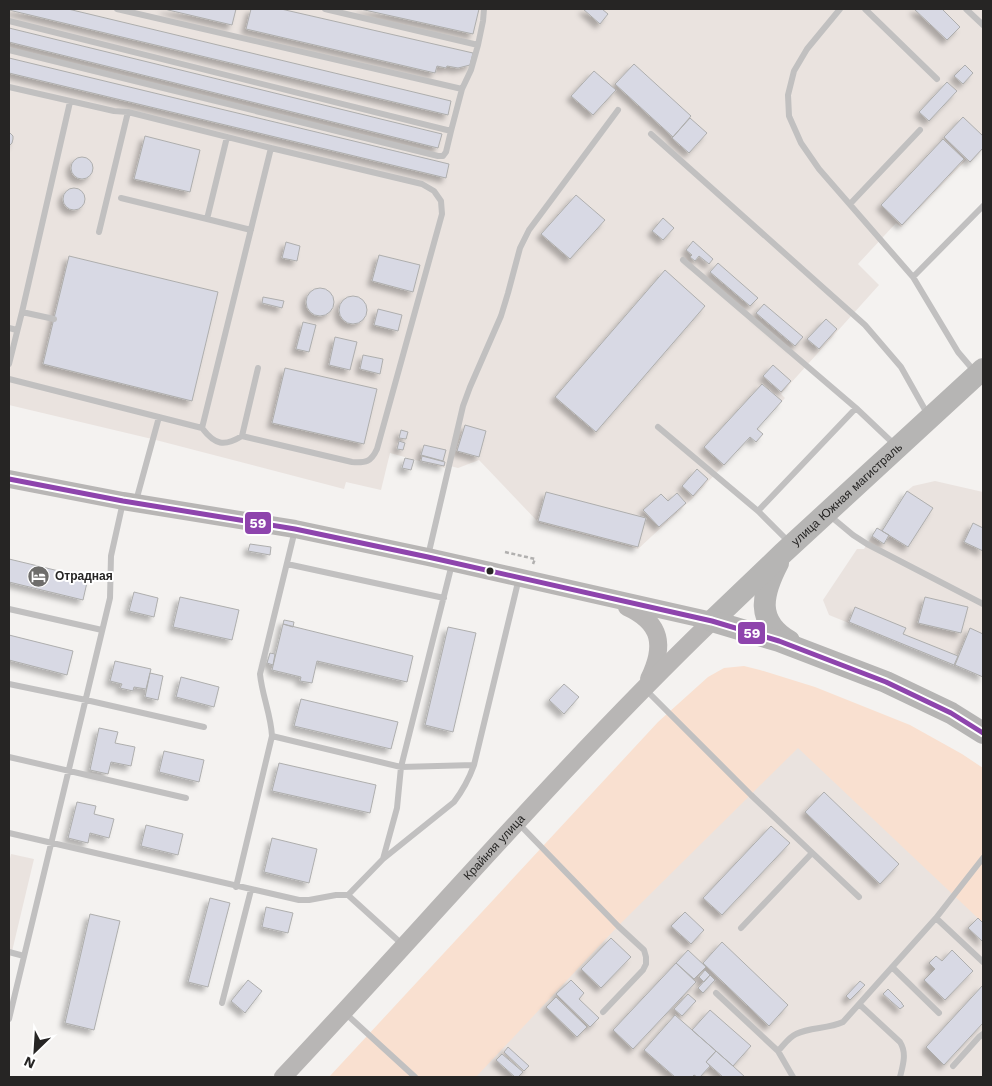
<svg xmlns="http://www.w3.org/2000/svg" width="992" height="1086" font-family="'Work Sans',sans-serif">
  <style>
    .built { fill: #eae3df }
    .green { fill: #f9e0d0 }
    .building { fill: #d8d9e4; stroke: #aeaead; filter: url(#shadow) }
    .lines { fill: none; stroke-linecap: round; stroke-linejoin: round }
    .path { stroke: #b1b0af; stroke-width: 2.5; stroke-dasharray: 4 2.5; stroke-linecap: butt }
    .lane { stroke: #c1c0c0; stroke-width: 6 }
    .secondary { stroke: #b8b6b5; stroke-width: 18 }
    .highway { stroke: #b6b5b4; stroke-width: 22 }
    .bus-1-casing { stroke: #fff; stroke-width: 9 }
    .bus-1 { stroke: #8e44ad; stroke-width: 5 }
    .bus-dot { fill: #262524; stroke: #fff; stroke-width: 2 }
    .labels { text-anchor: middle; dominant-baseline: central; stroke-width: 4; stroke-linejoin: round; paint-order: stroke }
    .street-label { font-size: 12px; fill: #262524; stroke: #fff }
    .poi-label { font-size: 12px; font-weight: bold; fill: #262524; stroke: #fff; text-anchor: start }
    .line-badge { stroke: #fff; stroke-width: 2 }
    .badge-label { font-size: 14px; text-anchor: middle; font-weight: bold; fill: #fff }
  </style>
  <defs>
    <filter id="shadow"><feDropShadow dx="-4.5" dy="4.5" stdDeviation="2.5" flood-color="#0004"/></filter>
  </defs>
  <rect width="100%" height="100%" fill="#f4f2f0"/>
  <!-- built -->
  <path class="built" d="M9,9H983V149L970,163L966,160L901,227L896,223L858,264L879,285L781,394L785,398L757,428L763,434L756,442L750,437L693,498L638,549L539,523L479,460L458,468L446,465L445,468L390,453L381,490L346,482L344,489L152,439L9,405Z
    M935,481L983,492V677L829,615L823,600L857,549H864L877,528L882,530L907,491L913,486Z
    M793,726L983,903V1077H449Z
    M11,854L34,859L9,964V863Z"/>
  <!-- green -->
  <path class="green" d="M744,666L760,670L815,687L910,725L962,754L983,768V923L798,748L618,926L476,1077H329L658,722L708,677L724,668Z"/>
  <!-- building -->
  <path class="building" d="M9,9H68L451,101L448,115L9,10Z
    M164,9H236L232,25Z
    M251,9H281L473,53L470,65L458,68L447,66L446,68L437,66L435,73L246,29Z
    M360,9H479L473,34Z
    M583,9H602L608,14L600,24Z
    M914,9H942L960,27L947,40Z
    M9,28L442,134L438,148L9,42Z
    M9,58L449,164L446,178L9,73Z
    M634,64L691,116L673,137L615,84Z
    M965,65L973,73L963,84L954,76Z
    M594,71L616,90L593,115L571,96Z
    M947,82L957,91L929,121L919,112Z
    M963,117L983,136V148L970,162L944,137Z
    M690,118L707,133L689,153L672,138Z
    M9,132L13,136V139L12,143L9,146Z
    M145,136L200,150L190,192L134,179Z
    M943,139L964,159L902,225L881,205Z
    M71 168a11 11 0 1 1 22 0a11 11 0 1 1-22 0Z
    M63 199a11 11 0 1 1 22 0a11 11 0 1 1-22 0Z
    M576,195L605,220L570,259L541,234Z
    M663,218L674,228L663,240L652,231Z
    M693,241L713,259L709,264L699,256L695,261L690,257L692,255L686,250Z
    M286,242L300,246L297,261L282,258Z
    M379,255L420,265L413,292L372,281Z
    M69,256L218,292L192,401L43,364Z
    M718,263L758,298L750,306L710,272Z
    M665,270L705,306L596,432L555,397Z
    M306 302a14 14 0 1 1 28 0a14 14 0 1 1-28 0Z
    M339 310a14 14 0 1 1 28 0a14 14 0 1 1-28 0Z
    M263,297L284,301L282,308L262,303Z
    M764,304L803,337L795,346L756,313Z
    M378,309L402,315L398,331L374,325Z
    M826,319L837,329L819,349L807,339Z
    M303,322L316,325L309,352L296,349Z
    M335,337L357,342L350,370L329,365Z
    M363,355L383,359L380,374L360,369Z
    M773,365L791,381L781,392L763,376Z
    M285,368L377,389L364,444L272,423Z
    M762,384L782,401L757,429L763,434L756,442L750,437L724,465L704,447Z
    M465,425L486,431L479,457L457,451Z
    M401,430L408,432L406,439L399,438Z
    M399,441L405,443L403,450L397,449Z
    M424,445L446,450L443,461L421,455Z
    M422,456L445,462L444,466L421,461Z
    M405,458L414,460L411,470L402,468Z
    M697,469L708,479L693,496L682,486Z
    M907,491L933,508L908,547L882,531Z
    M546,492L646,518L638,547L538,521Z
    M677,493L686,503L659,527L643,510L661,494L668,501Z
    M973,523L983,528V551L964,542Z
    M877,528L889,535L884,544L872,536Z
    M250,544L271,547L270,555L248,551Z
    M9,559L88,578L83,600L9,582Z
    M134,592L158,598L154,617L129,611Z
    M180,597L239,610L232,640L173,627Z
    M925,597L968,607L961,633L918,623Z
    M855,607L906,628L903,634L958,656L954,665L849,622Z
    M284,620L294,622L293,627L283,624Z
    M283,624L413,656L407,682L317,661L312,683L300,681L301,677L272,670Z
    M448,627L476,633L453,732L425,725Z
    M970,628L983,634V677L955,665Z
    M9,635L73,651L67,675L9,660Z
    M270,653L275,654L273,665L267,663Z
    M115,661L151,669L146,689L134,687L133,691L120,688L122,684L110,681Z
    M150,673L163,676L158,700L145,697Z
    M181,677L219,687L214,707L176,697Z
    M564,684L579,697L564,714L549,700Z
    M301,699L398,722L391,749L294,726Z
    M99,728L118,732L115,743L135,747L131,766L111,762L108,774L90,770Z
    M164,751L204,760L199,782L159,772Z
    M279,763L376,785L370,813L272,791Z
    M824,792L899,864L880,884L805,812Z
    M77,802L96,806L94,814L114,819L109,838L90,833L88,843L68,838Z
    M146,825L183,834L178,855L141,846Z
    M771,826L790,843L722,915L703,898Z
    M272,838L317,849L309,883L264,872Z
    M210,898L230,903L208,987L188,982Z
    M266,907L293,913L288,933L262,927Z
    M685,912L704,930L691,944L671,926Z
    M90,914L120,921L94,1030L65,1023Z
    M978,918L983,923V942L968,928Z
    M611,938L631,957L601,988L581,969Z
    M722,942L788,1005L769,1026L703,963Z
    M688,950L706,967L694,979L676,963Z
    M952,950L973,971L945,1000L924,980L935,969L929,963L936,956L942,961Z
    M676,963L696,982L633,1049L613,1030Z
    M705,970L710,975L704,982L699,977Z
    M710,975L715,980L703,993L698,988Z
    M248,980L262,991L245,1013L231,1001Z
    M571,980L584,993L579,999L599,1018L590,1027L556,994Z
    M860,981L865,985L850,1000L846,996Z
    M983,985V1023L944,1065L926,1047Z
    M888,989L902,1003V1004L904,1006L900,1009L883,994Z
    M688,994L696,1001L682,1016L674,1009Z
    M556,997L587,1027L577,1037L546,1007Z
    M710,1010L751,1046L733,1066L692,1030Z
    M675,1015L716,1051L706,1062L710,1066L700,1077H697L694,1075L692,1077H675L644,1050Z
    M508,1047L529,1066L524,1071L504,1052Z
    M716,1051L733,1066L745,1077H723L706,1062Z
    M502,1054L523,1072L518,1077H515L496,1060Z"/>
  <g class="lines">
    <!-- path -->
    <path class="path" d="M505,552L535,559L533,564"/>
    <!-- lane -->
    <path class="lane" d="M117,9L462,89
      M325,9L478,45
      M840,9L807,49L794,71L788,95L789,116L801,143L819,169L913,277L958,352L975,372
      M865,9L937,79
      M966,9L983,25
      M9,21L451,131L446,152L443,156H438L9,50
      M9,87L114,111L128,112L271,148L202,428L9,379
      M451,131L462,89L471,70L478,45L483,21L484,9
      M651,134L865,325L901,367L928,415
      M121,198L207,219L227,137
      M850,204L920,130
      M207,219L251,230
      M99,232L128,112
      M683,260L856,408L895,445
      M913,277L983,206
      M22,312L54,319
      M9,328L17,330
      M9,364L22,312L70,102
      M658,427L758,511L789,542
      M202,428C215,445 224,447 242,436L352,462C366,463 371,462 377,449L442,214L441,201L434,191L422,184L271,148
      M242,436L258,368
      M136,501L159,417
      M758,511L856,408
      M829,515L853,535L867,544L983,604
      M428,556L463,406L470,387L501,316L508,293L520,248L529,230L618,110
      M287,564L444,598
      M9,609L102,630
      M9,684L86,700L204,727
      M645,689L751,795L859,897
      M272,736L401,767L474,765L519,578
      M9,757L186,798
      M519,824L618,926L644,950L646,957V964L643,970L603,1012
      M9,833L299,900H309L336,895H348L403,945
      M383,859L454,802C463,790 469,779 474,765
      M236,887L272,736C271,715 262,695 260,674L295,530
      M348,895L383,859L397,808L401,767L452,564
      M936,918L983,962
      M741,928L812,853
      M9,952L24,956
      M892,967L939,1013
      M716,993L778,1051L793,1077
      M222,1003L251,890
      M859,1004L900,1042C907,1053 903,1065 900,1077
      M345,1013L415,1077
      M9,1019L110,598L111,556L123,502
      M778,1051C783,1046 789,1037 796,1034C810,1027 828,1029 843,1022L936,918L983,858
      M953,1066L979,1037L983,1034"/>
    <!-- secondary -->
    <g class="secondary">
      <path d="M9,479L123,501L295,529L428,557L712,621"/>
      <path d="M627,607C662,623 665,646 649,679"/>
      <path id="s1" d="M283,1077C426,925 562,766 712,621"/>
    </g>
    <!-- highway -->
    <g class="highway">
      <path d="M778,563C762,594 755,621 789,641"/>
      <path id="s2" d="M712,621L783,553L983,369"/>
      <path d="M712,621L779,641L886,682L951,713L983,733"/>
    </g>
    <defs>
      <path id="bus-1" d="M9,479L123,501L295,529L428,557L712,621L779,641L886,682L951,713L983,733"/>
    </defs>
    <!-- bus-1 casing -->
    <use href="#bus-1" class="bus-1-casing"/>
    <!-- bus-1 -->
    <use href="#bus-1" class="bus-1"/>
  </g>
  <!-- icons -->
  <defs>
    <symbol id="hotel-disc" viewBox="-11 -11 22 22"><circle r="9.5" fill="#6e6d6b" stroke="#fff"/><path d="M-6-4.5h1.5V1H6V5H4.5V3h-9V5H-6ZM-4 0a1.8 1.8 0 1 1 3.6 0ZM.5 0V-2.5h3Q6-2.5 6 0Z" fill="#fff"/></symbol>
  </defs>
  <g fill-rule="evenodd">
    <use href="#hotel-disc" x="26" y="564" width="25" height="25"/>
  </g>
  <!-- markers -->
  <circle class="bus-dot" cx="490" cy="571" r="4.5"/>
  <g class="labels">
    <!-- street labels -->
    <g class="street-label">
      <text stroke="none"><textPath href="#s2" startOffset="185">улица Южная магистраль</textPath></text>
      <text stroke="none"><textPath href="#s1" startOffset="312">Крайняя улица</textPath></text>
    </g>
    <!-- poi labels -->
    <g class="poi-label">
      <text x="55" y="576">Отрадная</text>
    </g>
  </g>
  <g class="line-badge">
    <rect x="244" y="511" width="28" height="24" rx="5" fill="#8e44ad"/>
    <rect x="737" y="621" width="29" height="24" rx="5" fill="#8e44ad"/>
  </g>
  <g class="badge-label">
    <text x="258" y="528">59</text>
    <text x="752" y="638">59</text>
  </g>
  <!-- border -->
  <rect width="992" height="1086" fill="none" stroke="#262524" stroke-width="20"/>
  <!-- north arrow -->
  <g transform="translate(35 1051) rotate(205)" stroke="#ffffff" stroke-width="4" paint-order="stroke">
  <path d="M0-4L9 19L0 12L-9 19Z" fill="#262524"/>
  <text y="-8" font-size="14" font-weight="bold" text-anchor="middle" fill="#262524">N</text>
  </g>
</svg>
